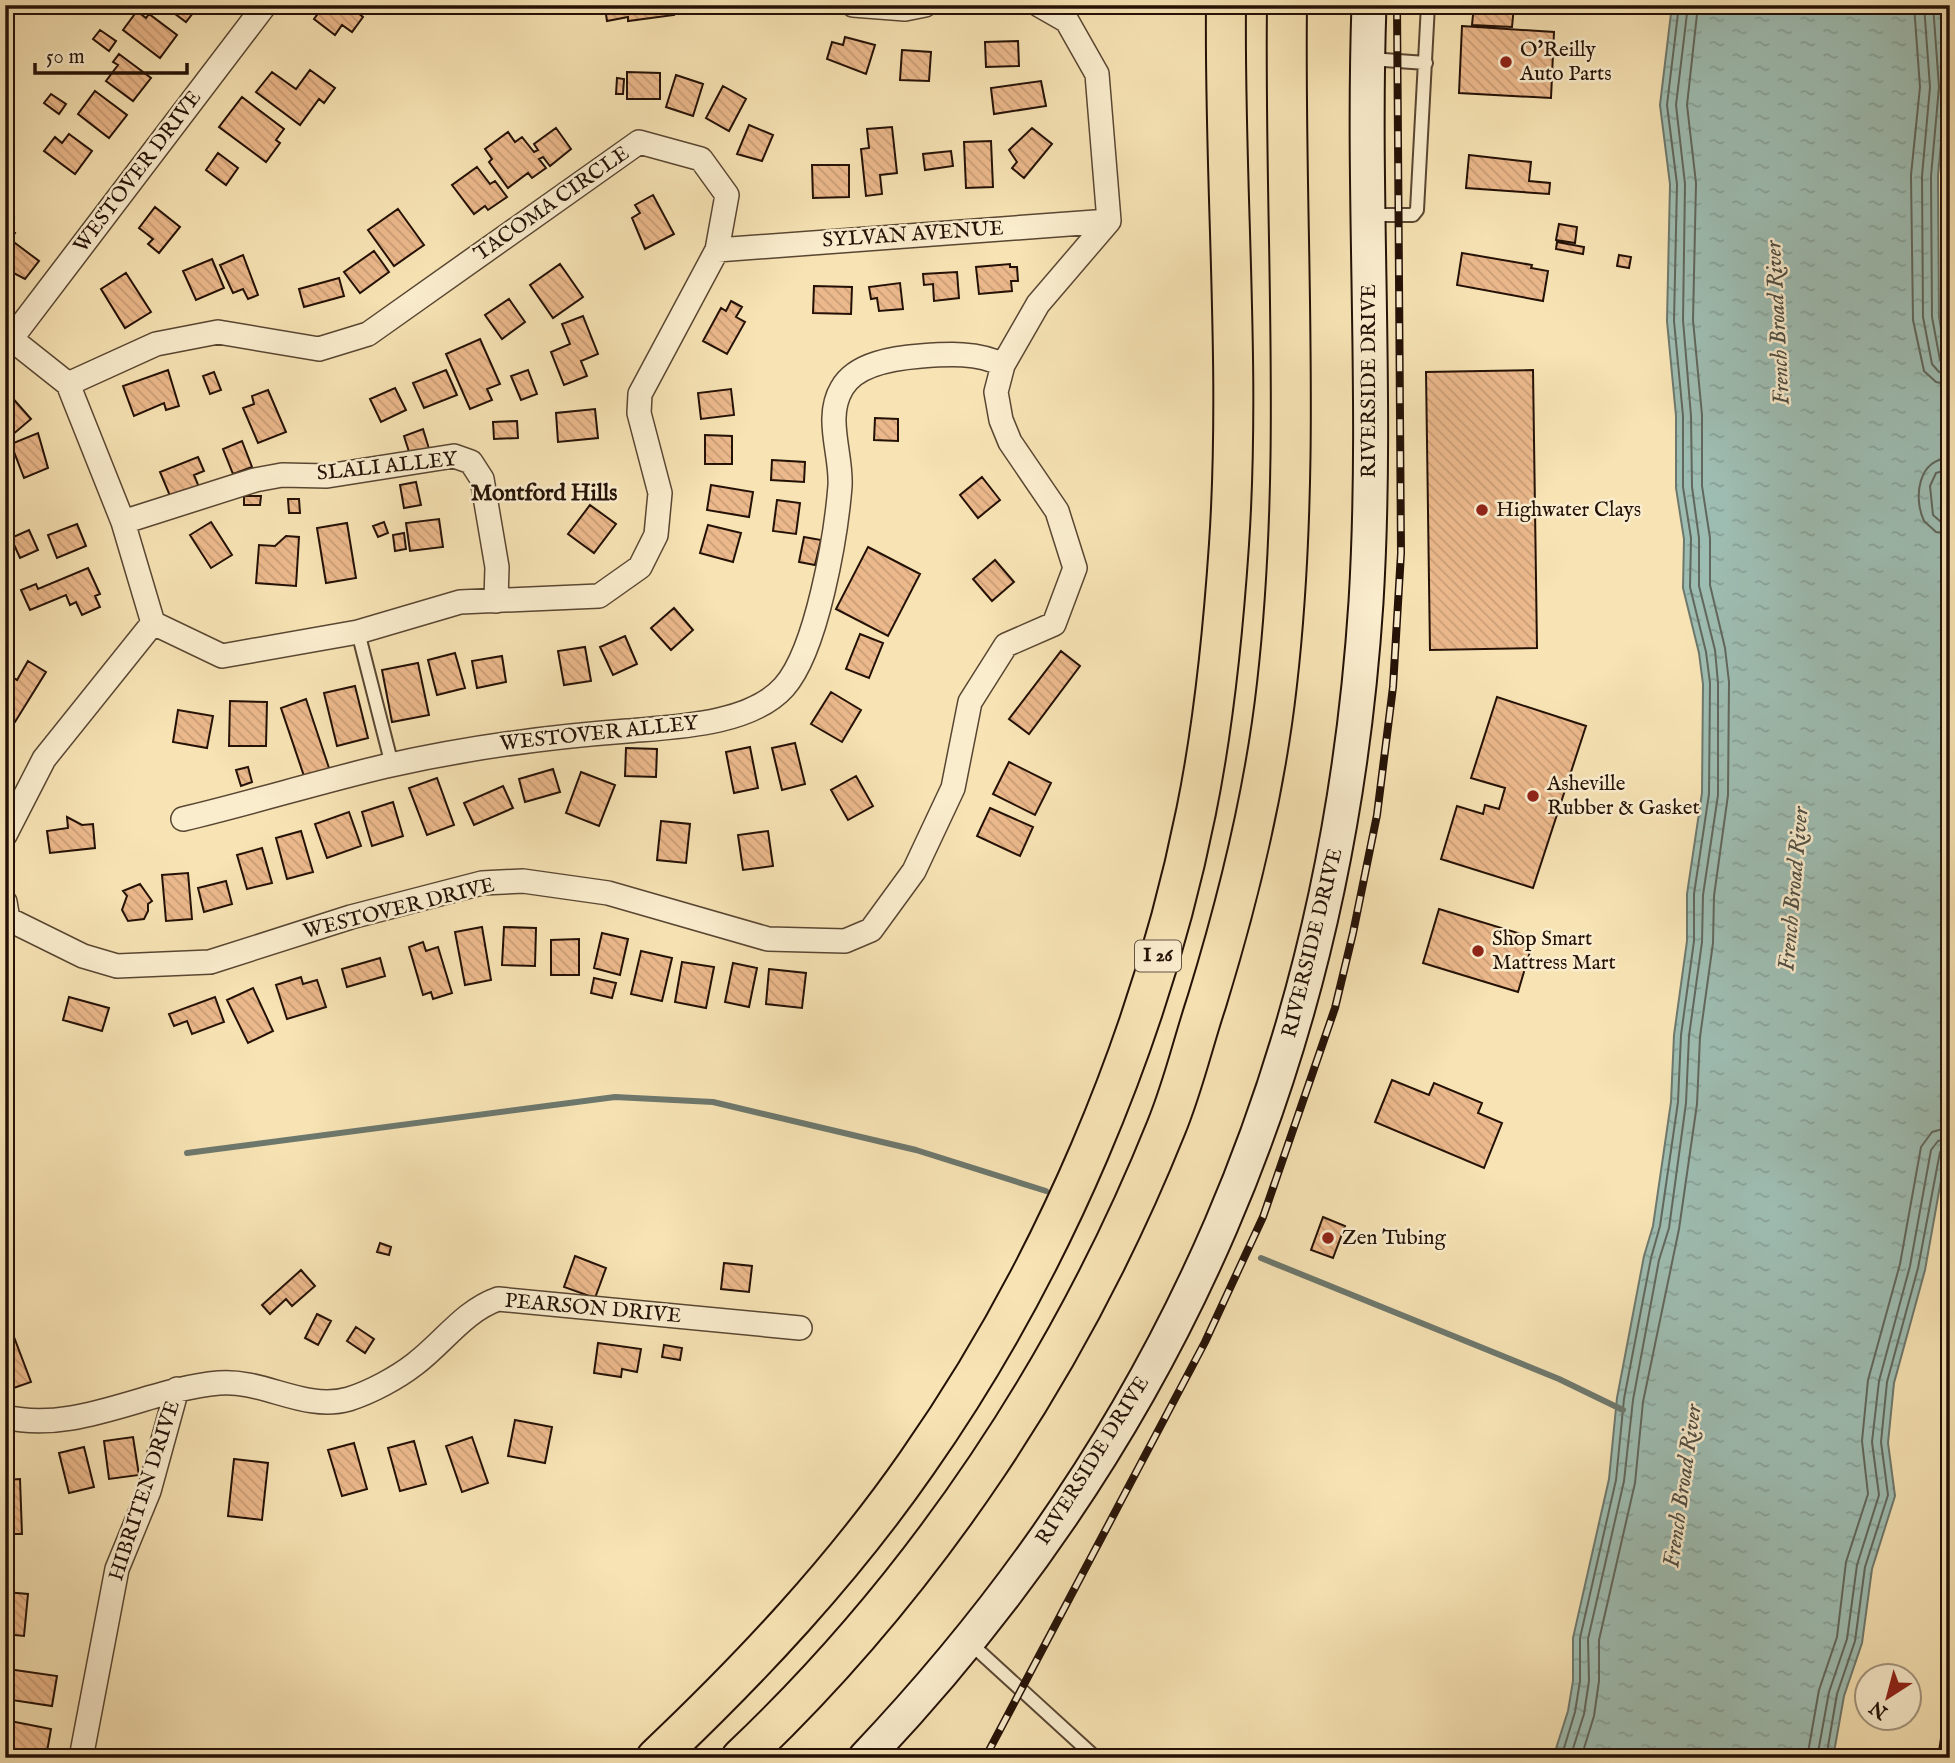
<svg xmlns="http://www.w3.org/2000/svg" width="1955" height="1763" font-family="'IM FELL English',serif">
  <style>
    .water { fill: url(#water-ripples); stroke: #6d786d; stroke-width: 2 }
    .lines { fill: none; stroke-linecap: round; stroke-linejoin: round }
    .shore { stroke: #61675c; stroke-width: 2 }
    .stream { stroke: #6d786d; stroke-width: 6 }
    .building { fill: url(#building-back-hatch); stroke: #241106; stroke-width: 2 }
    .service-casing { stroke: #594632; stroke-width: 16 }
    .minor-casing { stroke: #594632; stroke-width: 26 }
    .secondary-casing { stroke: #241106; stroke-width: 37 }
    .motorway-casing { stroke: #241106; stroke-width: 42 }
    .service { stroke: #faedce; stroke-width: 12 }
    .minor { stroke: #faedce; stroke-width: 23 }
    .secondary { stroke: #faedce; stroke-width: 33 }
    .motorway { stroke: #f7e3b4; stroke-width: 38 }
    .rail-casing { stroke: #241106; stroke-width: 8 }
    .rail { stroke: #faedce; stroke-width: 5; stroke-dasharray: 16; stroke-linecap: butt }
    .poi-dot { fill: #8f2418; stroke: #faedce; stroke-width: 2.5 }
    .labels { text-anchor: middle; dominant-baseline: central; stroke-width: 5; stroke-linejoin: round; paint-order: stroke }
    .shield { fill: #faedce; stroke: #645342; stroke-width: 2 }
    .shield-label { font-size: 19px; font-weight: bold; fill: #241106 }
    .poi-label { font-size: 21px; fill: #241106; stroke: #faedce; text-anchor: start }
    .street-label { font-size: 21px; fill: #241106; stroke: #faedce }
    .water-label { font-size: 23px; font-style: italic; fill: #4f4d42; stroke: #faedce }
    .neighbourhood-label { font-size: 23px; font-weight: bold; fill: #241106; stroke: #faedce }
  </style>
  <defs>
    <pattern id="water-ripples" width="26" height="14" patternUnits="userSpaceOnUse" patternTransform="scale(1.75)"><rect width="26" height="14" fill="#9ebdb2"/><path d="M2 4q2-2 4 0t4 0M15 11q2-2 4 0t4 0" fill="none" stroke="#88a198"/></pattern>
    <pattern id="building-back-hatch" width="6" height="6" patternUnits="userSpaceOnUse" patternTransform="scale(1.75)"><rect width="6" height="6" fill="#ecb98c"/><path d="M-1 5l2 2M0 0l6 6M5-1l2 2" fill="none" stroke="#ca9e77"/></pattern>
  </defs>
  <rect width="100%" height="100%" fill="#f7e3b4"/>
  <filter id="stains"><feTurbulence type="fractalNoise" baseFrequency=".00286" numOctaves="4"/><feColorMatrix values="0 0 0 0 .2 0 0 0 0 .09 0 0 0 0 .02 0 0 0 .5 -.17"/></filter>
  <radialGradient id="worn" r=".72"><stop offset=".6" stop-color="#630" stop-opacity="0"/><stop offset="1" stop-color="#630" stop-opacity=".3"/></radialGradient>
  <!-- water -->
  <path class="water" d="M1672,5H1940L1946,87L1938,176L1939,317L1950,382L1946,488L1950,686V1130L1925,1270L1894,1383L1888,1443L1895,1496L1872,1569L1862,1643L1844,1696L1833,1758H1553L1568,1711L1573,1681V1638L1609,1479L1617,1398L1644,1256L1653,1226L1671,1102L1674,1035L1687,941V894L1702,793L1703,684L1699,653L1683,588L1684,539L1676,488V416L1667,321L1670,184L1660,105Z"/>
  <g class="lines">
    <!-- shore -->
    <path class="shore" d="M1914,5L1920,87L1911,175L1913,320L1924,371L1936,382L1950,385
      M1924,5L1930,87L1922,176L1923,317L1932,364L1939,372L1950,374
      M1933,5L1939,87L1931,176L1932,317L1940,360L1950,366
      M1950,458C1918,459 1913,497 1924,521L1936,532L1950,534
      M1950,469L1936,473L1930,486L1933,515L1941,522L1950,524
      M1561,1758L1575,1712L1580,1681V1638L1616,1480L1624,1399L1651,1258L1660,1226L1678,1102L1681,1035L1694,941V894L1709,794L1710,683L1706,652L1690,587L1691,538L1683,487V416L1674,321L1677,184L1667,105L1679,5
      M1570,1758L1584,1714L1589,1681L1588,1639L1624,1481L1633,1400L1659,1260L1669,1228L1686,1103L1689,1036L1702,942L1703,895L1718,795V683L1715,650L1699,586V538L1692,487L1691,416L1683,320L1685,184L1676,105L1688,5
      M1581,1758L1594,1716L1599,1681V1640L1635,1483L1643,1402L1679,1229L1697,1104L1700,1037L1713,943L1714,896L1728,795L1729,682L1725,648L1710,585V538L1702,486V415L1693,320L1696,183L1687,105L1698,5
      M1807,1758L1819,1690L1837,1637L1846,1562L1868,1494L1862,1441L1868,1380L1900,1264L1921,1147L1932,1132L1950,1127
      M1817,1758L1829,1692L1847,1639L1857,1565L1879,1495L1872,1442L1879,1381L1910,1266L1931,1150L1938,1141L1950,1138
      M1826,1758L1837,1694L1855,1641L1865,1567L1888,1495L1881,1442L1887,1382L1918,1268L1940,1152L1950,1146"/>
    <!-- stream -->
    <path class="stream" d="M187,1153L615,1097L713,1102L916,1150L1046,1191
      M1261,1258L1559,1379L1623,1410"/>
  </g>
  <!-- building -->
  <path class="building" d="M163,5H199L186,22Z
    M324,5H348L363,17L352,32L342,25L335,35L314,19Z
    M596,5H672L674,15L628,21V17L607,21L605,8L597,9Z
    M1474,5H1558L1557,10L1514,6L1512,27L1472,25Z
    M137,11L146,18L149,14L177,35L160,58L123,30Z
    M1462,26L1554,32L1551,98L1459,93Z
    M100,30L116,41L109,51L93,39Z
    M845,37L875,45L866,74L827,59L832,42L843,45Z
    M1018,41L1019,66L986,67L985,42Z
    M902,50L931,52L929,81L900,80Z
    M119,54L151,78L133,101L106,81L118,65L113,62Z
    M310,70L335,88L324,103L319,99L300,125L256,92L272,72L296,89Z
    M627,72L660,73V99H627Z
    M676,75L703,84L693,116L666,107Z
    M617,78L624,79L623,94H616Z
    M1041,81L1046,106L994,114L991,88Z
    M723,86L746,99L729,131L706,118Z
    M95,91L127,115L109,138L78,114Z
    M51,94L66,104L59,114L44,103Z
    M242,97L284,129L276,140L280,143L266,162L219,127Z
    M749,125L773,135L762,161L737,154Z
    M892,127L897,173L880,175L882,194L866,196L861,149L869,148L867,129Z
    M556,128L571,149L550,166L543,157L539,159L546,168L532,178L528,173L508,188L489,162L492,159L485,149L508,132L515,142L522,137L534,152L538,150L534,144Z
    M1032,128L1052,144L1024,178L1012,168L1017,162L1009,150Z
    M69,134L92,151L75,174L44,151L55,137L62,143Z
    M991,141L993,187L966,188L964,142Z
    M951,151L953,166L925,170L923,154Z
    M218,153L238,168L226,185L206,170Z
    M1469,155L1531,162L1529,181L1550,183L1549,194L1466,188Z
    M812,165H849V197L813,198Z
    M477,167L490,184L495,181L507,197L488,210L485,206L474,214L452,185Z
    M653,195L674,234L645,249L632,218L640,213L635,205Z
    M155,207L180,227L159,253L148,244L153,239L139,228Z
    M398,209L424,245L394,266L368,230Z
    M5,211L14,218L7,227L15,233L6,245Z
    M1559,224L1577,227L1575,243L1556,240Z
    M1557,242L1584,247L1583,254L1556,249Z
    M15,243L39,261L25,279L8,270L5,274V256Z
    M374,251L389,272L360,293L344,272Z
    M1462,253L1532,265L1531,268L1548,271L1543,301L1457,285Z
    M243,255L258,295L248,299L243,289L233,293L220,265Z
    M1619,255L1631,257L1629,268L1617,266Z
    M212,259L224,288L196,300L183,271Z
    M560,264L583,297L553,318L530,285Z
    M1010,264V267H1017L1018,281H1011L1012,291L979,294L976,267Z
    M957,272L959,298L934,301L933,284L924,285L923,274Z
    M126,273L151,312L125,328L101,289Z
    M339,278L344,296L304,307L299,289Z
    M900,283L903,309L879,311L877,298L871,299L869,287Z
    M814,286L852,287L851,314L813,313Z
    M509,299L525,322L502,339L485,315Z
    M731,301L742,307L736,317L745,322L727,354L703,341L721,308L726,311Z
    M583,316L598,354L581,361L587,376L564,385L551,352L570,344L562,324Z
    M480,339L500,384L487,389L492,400L470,409L446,354Z
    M168,370L179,406L166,410L164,403L134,416L123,386Z
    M446,370L457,395L424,408L413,383Z
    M528,370L537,394L521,400L511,376Z
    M1533,370L1537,648L1430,650L1426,372Z
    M214,372L221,390L210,394L203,376Z
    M395,388L406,410L381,422L370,399Z
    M731,389L734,415L701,419L698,393Z
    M268,390L286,432L258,443L243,408L254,404L252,396Z
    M9,394L31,419L11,436L8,433L5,435V397Z
    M595,409L598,438L558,442L556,413Z
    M875,418L898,419V441L874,440Z
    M517,421L518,438L494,439L493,422Z
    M423,429L430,452L411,458L404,436Z
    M38,433L48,468L24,478L11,444Z
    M705,435L732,436V464H705Z
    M242,441L252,467L233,474L223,449Z
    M198,457L204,471L194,475L201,492L173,503L160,472Z
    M772,460L805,462L804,482L771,480Z
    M982,477L1000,500L978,518L960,495Z
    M416,482L421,505L404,508L400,485Z
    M711,485L753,492L749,517L707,510Z
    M244,496H261L260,505H244Z
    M288,499H299L300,513H289Z
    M777,500L800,503L796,534L773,531Z
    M590,505L616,524L594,553L568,534Z
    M439,519L443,547L410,551L406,523Z
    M211,522L232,555L211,568L190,535Z
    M384,522L388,533L378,537L373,526Z
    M347,523L356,578L326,583L317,528Z
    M77,524L86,546L57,558L48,535Z
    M708,525L741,533L733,562L700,553Z
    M29,530L38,550L20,558L11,538Z
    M404,533L406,549L395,551L393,535Z
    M286,536L299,537L296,586L256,583L259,545L275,546Z
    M804,537L821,540L815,565L799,562Z
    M868,547L920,574L888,636L836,609Z
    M995,560L1014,582L992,601L973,579Z
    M88,568L100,594L95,596L100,607L82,615L76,602L70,605L66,595L30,610L21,590L36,584L38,589Z
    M674,608L693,630L671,650L651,628Z
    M860,634L883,643L869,678L846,669Z
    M625,636L637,664L613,675L600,647Z
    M585,647L591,681L564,685L558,651Z
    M1061,651L1080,666L1029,734L1009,719Z
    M455,653L465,688L437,695L428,660Z
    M502,656L506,682L477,688L472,661Z
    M28,661L46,672L15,722L5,716V678L8,674L17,680Z
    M418,663L429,715L392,722L382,670Z
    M355,686L368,738L337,746L324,693Z
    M831,692L861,710L842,742L811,724Z
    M1497,697L1586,726L1533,888L1441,859L1457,806L1483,814L1485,805L1499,809L1505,788L1471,778Z
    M306,699L330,771L305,779L281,708Z
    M230,701L267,702L266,746H229Z
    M178,710L213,716L207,748L173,742Z
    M795,743L805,784L782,790L772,748Z
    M750,747L758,788L734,793L726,752Z
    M626,748L657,749L656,777L625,776Z
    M1009,762L1051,783L1035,815L993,794Z
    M248,767L252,782L241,786L236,770Z
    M553,769L560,792L525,802L519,779Z
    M581,772L615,785L599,826L566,813Z
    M856,776L873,806L848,820L831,790Z
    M437,778L454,825L427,835L409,788Z
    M503,786L513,808L474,825L464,803Z
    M393,802L403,836L372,846L362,812Z
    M990,808L1033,827L1020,856L977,836Z
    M349,812L361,846L327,858L315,824Z
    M67,817L82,825L93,824L95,848L50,853L47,831L68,828Z
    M661,821L690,824L686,863L657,860Z
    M301,831L313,872L287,879L276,838Z
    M768,831L773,866L743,870L738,835Z
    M262,848L272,883L247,889L237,855Z
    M188,873L192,919L166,921L162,875Z
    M226,881L232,904L204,912L198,888Z
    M140,884L152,901L148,904V911L144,919L128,921L122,910L127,896L123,891Z
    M1439,909L1534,938L1518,992L1423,963Z
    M482,927L491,980L465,985L455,932Z
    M504,927L536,928L535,966L502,965Z
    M602,933L628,939L620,975L594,968Z
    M579,939V975H551V940Z
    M423,942L426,951L438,947L452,993L433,999L431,992L423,995L409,947Z
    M641,951L672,958L662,1001L631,994Z
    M380,958L385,976L347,987L342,969Z
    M682,962L714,967L706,1008L675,1002Z
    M733,963L757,968L749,1007L725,1002Z
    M769,969L806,973L802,1008L766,1004Z
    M301,977L303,984L317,980L326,1007L287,1019L276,985Z
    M594,978L616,983L612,998L591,993Z
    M253,988L273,1031L248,1043L227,1000Z
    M69,997L109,1008L102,1031L63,1020Z
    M215,997L224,1022L192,1034L187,1021L174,1026L169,1014Z
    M1392,1080L1429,1095L1434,1083L1482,1103L1478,1113L1502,1123L1484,1168L1375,1122Z
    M1323,1217L1345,1226L1333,1258L1311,1250Z
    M380,1243L391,1247L389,1255L377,1252Z
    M575,1256L606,1268L595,1298L564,1287Z
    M724,1263L752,1266L749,1292L721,1289Z
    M301,1270L315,1286L292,1306L286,1299L270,1314L262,1305Z
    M317,1314L331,1321L318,1345L305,1338Z
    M356,1327L374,1339L365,1353L347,1341Z
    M14,1337L31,1382L5,1391V1341Z
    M598,1343L641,1349L637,1372L622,1369L621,1377L594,1373Z
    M664,1345L682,1348L680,1360L662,1357Z
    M515,1420L552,1427L545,1463L508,1456Z
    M133,1437L139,1475L109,1479L104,1441Z
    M472,1437L488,1483L462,1492L446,1446Z
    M414,1441L426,1484L400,1491L388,1448Z
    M354,1443L367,1489L342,1496L328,1450Z
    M84,1447L94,1487L69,1493L59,1453Z
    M234,1459L268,1463L262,1520L228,1516Z
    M20,1479L22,1534H5V1480Z
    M5,1592L28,1594L24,1636L5,1634Z
    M8,1669L57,1676L52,1706L5,1699Z
    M5,1720L51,1729L46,1757L5,1749Z"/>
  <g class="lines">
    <defs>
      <path id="service" d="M1370,59L1426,63
        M1369,215H1413L1417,210L1428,5
        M358,632L392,765
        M970,1643L1096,1758"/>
      <path id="minor" d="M853,5L905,9L925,5
        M717,250L1109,221
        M5,334L68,384L123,522L153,623L222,656L358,632L460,602L599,596L640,567L656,535L660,493L639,413L640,394L717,250L727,195L701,159L639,142L368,334L319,349L218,332L156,344L68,384
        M5,347L265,5
        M123,522L255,480L282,475L327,476L454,456L471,462L482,479L497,567L496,601
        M183,819C251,803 318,782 386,766C466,748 546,737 627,731C674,727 750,725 784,687C817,650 836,536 840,486C842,454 824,418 842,388C856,363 895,358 921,356C948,354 978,352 1003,365
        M5,835L44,759L153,623
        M5,902L8,919L83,956L117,966L210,962L351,917L482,883L523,881L608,893L768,939L845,941L871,930L914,871L953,788L970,702L1006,645L1054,624L1075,568L1057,511L1010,442L1001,420L996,392L1003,365L1038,304L1109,221L1097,74L1067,21L1039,5
        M5,1417C77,1434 147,1389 219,1383C263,1379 305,1412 349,1399C371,1392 397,1378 415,1364C444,1342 464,1311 498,1299L800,1328
        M81,1758L117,1569L149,1491L177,1389"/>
      <path id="secondary" d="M865,1758C1175,1432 1337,1050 1366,602C1378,403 1362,204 1369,5"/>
      <path id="motorway" d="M656,1758C752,1667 842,1571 917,1463C1051,1272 1150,1040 1196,812C1214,724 1223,633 1229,544C1241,365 1224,185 1226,5
        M741,1758C926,1583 1071,1364 1166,1128C1183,1087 1193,1043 1207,1001C1239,897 1265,792 1277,684C1303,458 1284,231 1287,5"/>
    </defs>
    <!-- service casing -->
    <use href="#service" class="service-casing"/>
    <!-- minor casing -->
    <use href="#minor" class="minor-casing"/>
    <!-- secondary casing -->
    <use href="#secondary" class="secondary-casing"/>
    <!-- motorway casing -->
    <use href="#motorway" class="motorway-casing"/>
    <!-- service -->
    <use href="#service" class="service"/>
    <!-- minor -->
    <use href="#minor" class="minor"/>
    <!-- secondary -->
    <use href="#secondary" class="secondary"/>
    <!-- motorway -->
    <use href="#motorway" class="motorway"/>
    <defs>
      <path id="rail" d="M985,1758L1205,1342L1263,1217L1335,1008L1353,933L1377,815L1393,687L1401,553L1397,5
        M1941,1758L1950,1699"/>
    </defs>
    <!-- rail casing -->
    <use href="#rail" class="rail-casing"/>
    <!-- rail -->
    <use href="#rail" class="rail"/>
  </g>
  <!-- markers -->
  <g class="poi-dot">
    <circle cx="1506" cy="62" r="7"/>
    <circle cx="1482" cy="510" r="7"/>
    <circle cx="1533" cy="796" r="7"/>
    <circle cx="1478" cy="951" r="7"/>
    <circle cx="1328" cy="1238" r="7"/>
  </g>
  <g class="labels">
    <!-- shield labels -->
    <rect class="shield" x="1135" y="940.5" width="46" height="31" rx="5"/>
    <g class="shield-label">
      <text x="1158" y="956">I 26</text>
    </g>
    <!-- poi labels -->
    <g class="poi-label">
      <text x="1520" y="50">O'Reilly<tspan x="1520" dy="24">Auto Parts</tspan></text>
      <text x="1496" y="510">Highwater Clays</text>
      <text x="1547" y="784">Asheville<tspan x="1547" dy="24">Rubber &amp; Gasket</tspan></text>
      <text x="1492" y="939">Shop Smart<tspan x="1492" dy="24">Mattress Mart</tspan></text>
      <text x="1342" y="1238">Zen Tubing</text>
    </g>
    <!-- street labels -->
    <g class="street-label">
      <text transform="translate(138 172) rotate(-53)">WESTOVER DRIVE</text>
      <text transform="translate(552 204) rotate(-35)">TACOMA CIRCLE</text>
      <text transform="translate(913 235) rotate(-4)">SYLVAN AVENUE</text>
      <text transform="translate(1369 381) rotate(-90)">RIVERSIDE DRIVE</text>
      <text transform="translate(387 467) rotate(-6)">SLALI ALLEY</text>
      <text transform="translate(599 734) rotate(-6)">WESTOVER ALLEY</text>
      <text transform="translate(399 909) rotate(-14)">WESTOVER DRIVE</text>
      <text transform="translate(1313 943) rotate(-76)">RIVERSIDE DRIVE</text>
      <text transform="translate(593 1309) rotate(5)">PEARSON DRIVE</text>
      <text transform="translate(1093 1461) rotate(-58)">RIVERSIDE DRIVE</text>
      <text transform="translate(145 1491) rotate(-72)">HIBRITEN DRIVE</text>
    </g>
    <!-- water labels -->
    <g class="water-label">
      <text transform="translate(1778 323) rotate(-93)">French Broad River</text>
      <text transform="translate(1794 889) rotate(-85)">French Broad River</text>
      <text transform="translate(1683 1486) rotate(-82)">French Broad River</text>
    </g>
    <!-- neighbourhood labels -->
    <g class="neighbourhood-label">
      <text x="544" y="493">Montford Hills</text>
    </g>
  </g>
  <!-- margin -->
  <rect width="1955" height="1763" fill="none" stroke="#f7e3b4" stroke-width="28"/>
  <rect x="7" y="7" width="1941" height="1749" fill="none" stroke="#241106" stroke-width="3.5"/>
  <rect x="14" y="14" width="1927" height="1735" fill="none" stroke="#241106" stroke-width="2"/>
  <!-- north arrow -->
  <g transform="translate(1888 1697) rotate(216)"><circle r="33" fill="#faedce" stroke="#a4957e" stroke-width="2"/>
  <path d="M0-5L12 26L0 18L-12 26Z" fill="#8f2418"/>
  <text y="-10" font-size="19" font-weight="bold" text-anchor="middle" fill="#241106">N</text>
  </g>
  <!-- scale -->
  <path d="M35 63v10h152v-10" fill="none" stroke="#241106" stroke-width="3.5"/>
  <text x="46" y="63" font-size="21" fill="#241106" stroke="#faedce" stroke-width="5" paint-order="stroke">50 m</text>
  <rect width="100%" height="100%" filter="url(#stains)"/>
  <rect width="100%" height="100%" fill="url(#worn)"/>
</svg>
